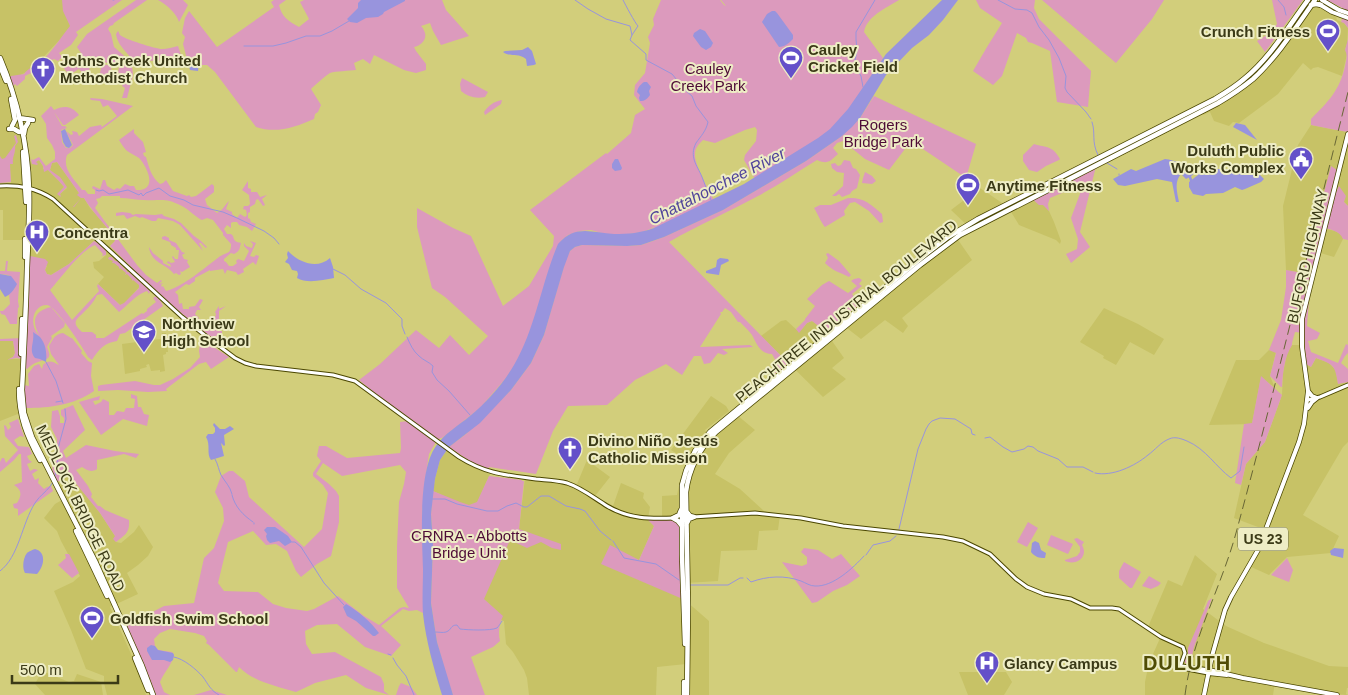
<svg xmlns="http://www.w3.org/2000/svg" width="1348" height="695" font-family="Helvetica,sans-serif">
  <style>
    .built { fill: #c7c266 }
    .green { fill: #dc9abd; fill-rule: evenodd }
    .water { fill: #9894dd }
    .lines { fill: none; stroke-linecap: round; stroke-linejoin: round }
    .stream { stroke: #9894dd; stroke-width: 1 }
    .canal { stroke: #9894dd; stroke-width: 2.5 }
    .secondary-casing { stroke: #4b4700; stroke-width: 5 }
    .primary-casing { stroke: #4b4700; stroke-width: 5.5 }
    .trunk-casing { stroke: #4b4700; stroke-width: 6 }
    .secondary { stroke: #fff; stroke-width: 3 }
    .primary { stroke: #fff; stroke-width: 4 }
    .trunk { stroke: #fff; stroke-width: 4.5 }
    .rail { stroke: #686635; stroke-width: 1; stroke-dasharray: 10 5; stroke-linecap: butt }
    .labels { text-anchor: middle; dominant-baseline: central; stroke-width: 4; stroke-linejoin: round; paint-order: stroke }
    .shield { fill: #eeedc5; stroke: #71704b; stroke-width: 1 }
    .shield-label { font-size: 14px; font-weight: bold; fill: #3b3a17 }
    .poi-label { font-size: 15px; font-weight: bold; fill: #3b3a17; stroke: #eeedc5; text-anchor: start }
    .park-label { font-size: 15px; fill: #4e0b37; stroke: #eeedc5 }
    .street-label { font-size: 15px; fill: #3b3a17; stroke: #eeedc5 }
    .water-label { font-size: 16px; font-style: italic; fill: #50449a; stroke: #eeedc5 }
    .district-label { font-size: 20px; font-weight: bold; letter-spacing: 1px; fill: #504c06; stroke: #eeedc5 }
  </style>
  <rect width="100%" height="100%" fill="#d2ce7b"/>
  <!-- built -->
  <path class="built" d="M0,0H94L69,30L33,68L10,81L32,164L39,160L43,166V169L48,170L59,181L64,187L59,193H58L61,196L60,194L67,188L50,170L52,163L57,162L79,193L81,198L73,207L81,198H84L90,208L101,220L113,236L115,241L110,246L144,280L142,284L124,304L120,305L98,284L104,277L94,268L93,262L99,261L106,255L93,242L69,264L51,275L47,274L45,270L47,266L30,256L25,258V240H3V210H0V185L11,183L9,156L1,162L0,159Z
    M1319,5L1336,17L1337,20L1344,23L1348,28L1347,44L1345,50L1347,54L1342,76L1318,67L1313,68L1311,70L1303,63L1278,94L1239,123L1233,122L1229,126L1214,121L1210,112L1203,115L1202,113L1262,72L1312,7Z
    M1311,125L1331,129L1348,132L1346,144H1348V206L1344,202L1339,186L1336,192L1332,193L1323,197L1303,273L1286,270L1283,206L1298,145Z
    M980,188L1008,207L1029,196L1039,204H1043L1049,211L1054,222L1061,241L1060,244L1056,240L1019,225L1008,207L969,227L951,210Z
    M1323,228L1335,231L1342,235L1343,239L1334,257L1317,252Z
    M954,234L972,260L902,318L908,326L903,333L885,320L861,339L843,325L839,320L858,305L919,256Z
    M1104,308L1138,324L1164,339L1154,355L1130,342L1116,365L1103,358L1104,356L1080,342Z
    M786,320L799,332L807,323L812,321L815,323L825,331L844,358L832,368L846,379L823,397L761,336L781,321Z
    M162,333H166L168,352H166V354L163,355L165,371L160,372V370L151,371L149,364L146,365L147,367L140,369V371L125,374L122,344L145,341V343H147V340L162,339Z
    M0,341H13L15,353L13,357L9,359H23V412L0,421Z
    M1292,345H1300L1302,364H1306L1311,367L1316,358L1329,363L1336,370L1338,384L1348,382V442L1343,447L1303,515L1339,536L1331,553L1287,557L1269,575L1249,566L1266,530L1234,518L1246,464L1265,442L1282,395L1283,373L1287,353Z
    M1269,350L1276,352L1270,376L1275,388L1261,377L1252,424L1209,425L1236,360H1259Z
    M711,396L726,406L729,411L705,430L709,435L737,415L755,430L729,453L715,474L740,489L764,511L780,515L778,530L759,531L757,550L721,551L718,581L686,583L662,520V496L677,495L680,481L687,460L671,450Z
    M447,450L470,466L490,474L474,510L433,491L435,479L440,460Z
    M587,460L610,477L595,496L613,506L621,483L644,493L643,498L650,507L648,519L654,526L639,560L709,621V695H686V664L657,667L656,695H529L527,678L524,670L513,652L506,644L504,621L478,610L514,527L519,529L525,478L558,479L577,484Z
    M69,474L100,513L115,536L116,542L121,543L134,532L139,525L153,547L148,556L138,565L127,573L138,594L110,607L136,665L146,695H107L104,683V676L86,669L71,630L54,591L73,582L80,576L61,541L57,531L44,518L55,504L62,500L55,484Z
    M1195,555L1217,574L1203,609L1226,626L1264,643L1329,666L1348,667V688H1347L1346,694L1348,695L1321,693L1275,682L1273,695H1145V682L1149,663L1161,636L1148,627L1168,580L1182,586Z
    M42,671L69,682L74,681L77,674L101,682L103,695H45L35,684Z
    M959,672H1006L1012,682L1004,695H968Z"/>
  <!-- green -->
  <path class="green" d="M62,0H122L76,32L78,35L71,45L59,53L62,57L58,61L54,59L42,65L33,74L31,73L25,76V79L17,86L15,84L13,87L10,77L11,76L24,74C28,68 39,63 46,57C54,48 62,36 70,26L63,11Z
    M136,0H147L114,23L113,25L110,26L108,29L111,34L114,47L129,60L132,66L133,75L127,98H122L125,88L122,86L126,75L118,73L119,66L92,59L88,75H84L79,69L69,75L60,63L63,60L69,66L78,59L81,53L77,47L87,34Z
    M158,0H183L188,5L179,22C177,14 166,4 158,0Z
    M274,0H286L279,5C282,17 288,21 299,27L309,19L300,2L304,0H442L446,10L469,36L441,45L433,31L430,23L421,26C423,28 424,30 425,33C427,40 420,46 414,47L416,51L426,64V70L416,73L404,70L374,55L370,64L363,59L354,63L356,70C349,71 336,71 330,73C326,75 314,86 311,89L321,105L318,112L315,114L314,119C296,127 276,134 256,127L215,72L207,65H200V61L198,59H192L188,63L183,44L185,37L182,33L185,18L189,11L217,47L274,7L271,2Z
    M661,0H720L724,5L726,6L721,0H899C886,8 867,16 864,32L883,58L837,127L755,179L744,160L745,155L756,141L757,130L755,127L745,130L715,143L703,140C699,144 695,148 695,154C694,164 709,191 714,200L655,229L652,226L653,228L642,232L629,234H605L591,230L580,231L568,235L562,240L557,247L536,314V321L530,334L525,350L506,378L480,408L442,438H441L437,440L429,454L424,488L422,521L425,567L423,613L417,610L409,611L403,609L381,626L401,645L391,656L365,647L337,624L317,625L305,631L306,644L312,654L335,652L381,677L384,684V691L389,695L366,688L346,675L315,683L296,692C276,686 254,682 239,667L237,672H236L209,645L206,643L207,641L204,636L195,633L170,629L160,633L154,639L155,646L158,650L172,652L174,655C172,665 164,672 160,682L164,692L170,695H194L211,690L227,695H156L138,651L123,620L141,618L164,606L194,603L204,558L214,548L224,521L223,508L215,492L221,476L229,471H233L245,481L249,497L304,547L322,529L328,493L323,485L313,476V473L321,461L317,456L319,446H326L347,458L400,453L401,448L400,422L408,421L359,380L380,364L416,330L439,348L450,335L469,355L488,336L445,297L432,288L417,227V208L453,228L471,236L503,306L529,286L553,246L554,236L530,210L606,153L607,154L631,133L635,115L645,109L634,95L635,85L645,73L650,43L648,37L654,25L653,19ZM323,463L342,476L400,465L406,472L404,484L399,502L397,547V588L409,608L404,607L400,608L379,625L364,616L338,596L314,609L307,611L286,608L273,604L258,592L224,591L218,583L228,542L253,531L266,545L276,544L287,551L296,571L301,577L317,564L331,556L339,522V496L336,491L329,484L316,474Z
    M976,0H1035L1034,8L1039,19L1091,71L1088,107L1057,102L1050,51L1032,43L1028,42L1026,38L1017,33L1002,76L993,85L973,71L987,47L1002,23L980,8Z
    M1042,0H1164L1152,19L1116,63Z
    M1272,0H1303L1265,52L1257,41L1270,33L1277,24Z
    M1327,0H1348V28L1344,23L1341,22L1346,10Z
    M118,31C119,32 119,34 120,35C124,39 156,49 162,49C167,49 173,47 178,46L182,58L175,60L145,61L136,66C131,54 118,48 116,34Z
    M1348,39V132L1331,129L1311,125V119C1328,102 1340,90 1345,66C1346,60 1348,56 1345,50Z
    M102,64L112,66L108,79L99,77Z
    M462,78L488,92L485,97C476,99 468,97 461,91L460,84Z
    M874,96L976,144L966,178L911,141L889,170L865,159L843,141L837,143L833,148L838,154C830,161 828,165 817,160C797,172 779,185 758,196C729,212 698,225 669,242L788,363L767,380L776,371L774,367L777,363L772,354C760,354 757,344 752,335C749,331 744,326 740,322H738L731,312L725,308L722,312H720L721,314L700,347L750,345L753,347L722,349L728,353L724,355L718,353L710,363L704,364L701,356H694L682,375L666,364L635,380L607,405L568,406L553,431L536,474L489,467L488,470L477,466L449,447L466,434L511,390L531,363L544,335L566,259L570,251L575,247L582,245L627,246L641,245L653,241L664,237L723,210L806,161L842,136L860,118Z
    M90,98L102,99L133,106L67,155C62,169 74,179 82,190H85L88,194H95V190L92,188L93,186L100,189L103,180H105L107,186L114,190L117,188L120,189L125,184L130,186H134L136,190C139,190 142,190 144,189C156,184 145,164 139,158C135,155 129,153 126,150C123,147 121,143 119,140L134,129V133L143,142L146,152L143,153L144,156L146,157C149,167 151,177 160,184L163,183L166,180L173,191L187,196L189,195L191,197L196,196L212,184L214,186V192L205,199L207,205L217,213C223,210 224,206 229,201L226,209L232,212V214L237,218L240,214L245,217L247,215L246,210L243,209L244,206H248L250,204L249,195L242,190L248,181V188L251,189V192H257L260,197L267,195L262,199L265,205L263,206L258,199L256,200L255,204L250,207V212L248,213V218L250,219L251,222L256,224L252,231L247,227L239,225L237,222H233L231,223V228L227,225L224,229L227,234H231L233,236C234,241 236,242 241,243C239,249 241,250 234,254L231,253L224,259V261L226,262L229,266H233L237,263L236,261L238,259L244,261L249,251L244,246V243L246,246L252,248L253,244L250,241L256,243L250,256L254,257L256,255L259,256L256,265L253,262L243,269L244,272L238,275L236,272L227,270L225,274L223,269L210,271V270L195,278V281L189,285L186,284L175,292L178,295L179,304L182,303L183,309H189V307L195,306L200,299L203,300L199,307L201,310H197L195,314L199,318L197,320L204,324L206,322L208,325L213,324L216,314L215,312L219,306V309L226,306L219,311V319L215,325L217,331H222V334L217,335L214,339C176,311 143,279 110,246L115,241C112,230 97,218 91,208C88,205 86,201 84,198H81L74,207H73L81,198L77,195L79,193L57,162L52,163L50,170L60,177L67,187L60,194L61,197L57,194L64,187L59,181L48,170L44,172L43,166L39,160L36,162L38,164L37,165L32,164L31,159L33,160L39,157L46,166L55,159V152L52,145L47,138L46,124L41,116L51,106L54,110C64,105 72,106 79,115L65,125H63L54,112L62,126H65L67,128L61,130C61,135 62,137 62,142L66,148H70L73,145L66,131L71,135L73,134L72,131L77,132L79,136L90,127L101,125L102,127L117,116L108,105L103,107L100,101L91,100ZM102,196H120V198C128,198 136,200 144,200C163,201 164,197 182,206C190,210 195,217 202,220L207,218L213,220L223,233V235L231,244C231,247 231,249 229,252C226,254 221,255 219,257C206,267 181,288 166,291L163,286L162,287L161,285L163,283L159,284L162,281L161,280L157,283L146,275L137,265L95,208L98,203L96,199L100,198Z
    M502,100L501,104L485,115L484,112C489,105 493,102 502,100Z
    M16,135L18,142L15,146C16,153 12,156 13,164H10L11,182L0,183V156L2,159L5,158L16,143L14,136Z
    M1034,144C1047,148 1052,145 1060,159L1059,160L1046,166L1037,172L1029,170L1023,161V155Z
    M844,160L850,161L853,168L856,169L860,175L857,188L852,191L850,194L842,197L839,194L836,196H832L843,186L844,173L837,172L832,168L831,164L835,163L838,166L841,165Z
    M1097,162L1080,232L1090,247L1071,263L1066,254L1077,249L1078,239L1071,218L1081,191C1071,184 1071,189 1062,193C1058,195 1054,196 1050,198L1048,204L1049,211L1043,205H1039L1029,196Z
    M1331,166L1337,170L1332,193L1336,192L1339,186L1346,196L1344,202L1348,206V240L1343,239C1340,231 1330,229 1323,228L1311,274L1307,326L1320,333L1317,339L1308,341L1311,352L1338,363L1346,344L1348,345V353L1345,356L1341,363L1348,369V382L1338,384C1335,365 1334,365 1316,358L1311,367L1306,364L1304,333L1295,332L1292,343V345C1284,358 1283,373 1282,387H1281L1270,376L1276,353L1269,350L1281,320L1286,287V270L1303,273Z
    M865,172L872,176L876,181L872,184L862,183L863,178Z
    M848,198C863,197 871,204 882,214L883,222L880,223L869,211L855,202L850,203L844,211L845,215L825,227C820,221 818,214 814,208L820,205H831Z
    M122,212L130,213L133,215L136,214L155,215L162,214L164,216L174,219L181,223L194,236L201,241L207,247L206,248L201,243H199L203,251L180,225L173,221L158,218L156,221H152L142,217L140,218L135,216L127,219L124,215L116,216V213Z
    M165,236L169,238V240L176,243L182,252L185,253L182,255L184,259L188,260L187,262L190,267L182,272L180,271L181,274L179,275L176,273L174,274C166,263 151,264 149,247L153,253L163,261V263L171,267L170,264L167,263L168,261L171,263L175,262L172,257L173,256L175,259H178L179,250H176V248L171,245L170,242L162,239V237Z
    M94,241L99,244L106,251V255L102,256L103,254L95,245C81,250 60,279 50,290L72,320L99,291L97,286L98,284L120,305L124,303L139,288V285L133,280L132,281V279L127,274L125,275L126,273L120,268L119,269V267L114,263H112L113,261L108,259L109,257H112L115,261H117L120,263V265H121L127,271V272H129L150,291L149,294L147,291C137,294 128,305 119,312L102,294L97,295C94,302 89,307 84,312C76,320 71,322 82,332H92L96,335V338H104L142,313L143,314L147,311V309L156,302L153,298L156,296L161,302L163,306L125,333L120,334L117,341C104,343 99,349 92,360L88,357C84,349 55,305 47,305C32,305 29,326 39,335C32,322 33,311 51,307L65,323L64,327L51,336L52,338L47,347C52,359 49,358 38,362C34,363 30,366 27,369L25,368L30,256L45,259L48,262L45,270L47,274L51,275L69,264Z
    M828,253L839,261L851,275L849,277C839,272 833,271 825,263L828,258L826,254Z
    M6,261H8L7,271L20,272L18,301L19,307L18,308L17,324H10L5,315L1,314L0,311H3L10,304L9,294L15,288L9,275L0,274V271H5Z
    M859,278L862,280L859,284L862,286L852,294L860,304L825,331L812,321L807,323L799,333L796,329L805,320V319L815,306L807,299L822,285L829,281L848,293L857,286L851,281L854,279Z
    M63,333L71,338H72L82,351L81,353L88,361L92,363L91,376L94,391C74,405 50,408 26,408L25,406L24,385L29,386L28,374L34,366L39,364L42,369L43,365C49,359 53,362 59,365L51,354L49,346C53,339 55,334 63,333Z
    M23,338V359L16,358L7,360L13,357L15,353L13,341H0V339Z
    M203,341L206,344H209L229,357L211,369L206,362L199,364L166,389L167,391L148,392L118,390L98,391V386L101,385L135,381L154,385H160L173,379L190,368L200,357L199,351L200,344H202Z
    M1261,376L1282,395L1265,442L1246,464L1241,485L1235,483L1244,424L1252,423Z
    M131,394L137,396L138,407H141L144,414L149,415L147,426L123,419L101,435L79,402L100,396L99,400L93,401L95,405L101,402L103,399L109,402V415H114L117,411L124,412L126,408H134L135,399L131,398Z
    M73,405L85,430L63,451L66,458L86,445L115,451L139,454L136,458L124,454L97,460V469C91,473 87,470 82,467L76,470L88,486L92,494L91,497L98,506H100L105,510L129,520C130,533 125,535 116,542L113,539L115,536L100,513L69,475L57,482C53,473 49,467 57,459V439L51,427L52,411L58,410L60,416V423H64V418L61,415V410Z
    M18,419L24,437L20,436L14,440L18,446L29,447L32,454L27,456L29,460L32,462L27,464L30,471L34,469L38,470L32,474L35,480L39,478L38,483L44,489L47,487L51,486L53,491L18,516V509L14,508L13,504L17,503C22,495 22,490 14,485L22,482L21,454H19L14,460L0,472V462L2,458H4L6,463L18,450L5,436L4,425L6,426L8,430L11,427L9,423Z
    M489,476L522,480V481H524L519,529L561,544V550L552,548L541,542L527,548L510,540L484,599L503,616C499,624 498,633 500,641L493,647L471,657L485,695H453L447,678L437,642L431,603L433,544L431,514L433,491L460,502L469,505L477,502Z
    M683,518L686,583L685,600L601,564L610,545L639,560L654,526L647,519Z
    M1028,522L1038,528L1027,547L1017,542Z
    M1051,535L1073,544L1068,554L1047,545Z
    M1077,538L1084,542L1082,545C1089,557 1076,566 1065,561V560L1077,556L1080,552V547L1074,539Z
    M804,548L818,550L832,559L841,554L860,576L847,585L833,591L817,602L812,603L782,562L802,566L807,564V557L801,552Z
    M65,554H69L79,573L72,578L58,565L66,558Z
    M1287,558L1293,570L1289,582L1271,575Z
    M1124,562L1141,572L1132,588H1130L1119,578V571Z
    M1149,576L1161,583L1158,586L1151,589L1142,586Z
    M1212,598L1194,647L1190,665L1186,664L1184,661L1188,655V648L1206,606L1208,601Z
    M401,683L411,687L417,695H396L399,686Z"/>
  <!-- water -->
  <path class="water" d="M361,0H405V1L384,12L383,14L378,17L366,18L357,23L350,22L347,19L358,8V3Z
    M942,0H958L943,20L929,35L912,48L886,75L860,118L852,127L842,136L806,161L723,210L664,237L641,245L627,246L582,245L575,247L570,251L564,267L544,335L531,363L511,390L480,423L449,447L440,460L435,479L431,514L433,544L431,603L437,642L453,695H442C434,669 426,641 423,614C422,599 423,583 423,569C422,537 418,471 436,446C444,434 459,425 470,416C487,402 503,384 514,365C536,327 541,284 558,244C576,224 592,233 614,234C628,234 641,233 654,228L744,184L818,138L830,129L848,109L886,54Z
    M772,11H775L777,13L793,35V39C789,43 785,47 779,47L762,22L767,14Z
    M700,29L705,31L713,43L711,47L706,50L701,47L693,36L694,33Z
    M528,47L532,51L536,64L534,65L527,66L526,59C517,52 511,58 503,52L505,51L522,50Z
    M194,59L199,62L198,71L190,70L188,63Z
    M644,82H647L651,87L649,91L650,95C647,99 645,101 640,101L639,98L640,95L637,92C638,87 640,85 644,82Z
    M1236,123L1245,125L1257,140L1233,127Z
    M65,129L72,145L69,148L66,147L63,142L61,131Z
    M615,159H618L622,168L621,170L615,171L612,168V164Z
    M1165,159C1175,160 1184,165 1194,169L1195,171C1194,175 1190,177 1186,179L1181,174C1174,182 1177,192 1179,202H1176L1172,182L1157,179L1125,186L1118,185L1113,179L1131,169L1136,171Z
    M1199,169H1229L1243,173H1258L1264,179L1261,182L1245,189L1242,190L1235,187L1223,193L1206,194L1203,196L1193,194L1189,187V182L1198,175Z
    M288,251C298,262 317,270 330,258L333,267L334,278C323,280 307,284 297,278L298,274L297,271L292,270L289,264L285,262L288,258L287,254Z
    M720,258L728,259L729,261L721,265L719,275L706,273V271L716,267L717,260Z
    M0,274L11,276L17,284C14,290 10,295 5,297L0,289Z
    M33,332C35,334 38,335 40,337C46,344 47,354 46,362L40,359L35,358C28,350 35,342 33,332Z
    M214,423L220,429H225L230,426L234,429L224,435L225,445L224,446L221,443L224,456L211,460C206,453 211,445 206,437L208,434H213L215,432V428L213,425Z
    M267,527H275L288,536L292,542L285,546L279,541L270,543L267,540L266,536L267,534L264,530Z
    M1035,541L1039,543L1041,550L1046,553L1045,558C1039,558 1035,557 1031,552L1032,543Z
    M1334,548L1344,549L1343,558L1331,555L1330,551Z
    M35,549C47,552 44,567 37,574L25,573C22,568 23,558 27,553C28,552 34,549 35,549Z
    M346,604C358,611 371,622 379,633L375,636H373L356,621L347,616L343,607Z
    M151,645L155,646L158,650L173,653L174,655L173,660L170,662L164,660H152L147,651V648Z"/>
  <g class="lines">
    <!-- stream -->
    <path class="stream" d="M113,0H114
      M575,0L588,9L606,19L630,26L632,35L630,40L646,54V60L672,74L686,91L692,96L696,106L708,122C706,131 701,136 696,143C689,157 697,165 702,177C705,184 707,192 711,200
      M623,0C625,4 635,23 638,26L632,35
      M998,0L1015,9L1027,10L1032,13L1039,27L1049,40L1059,58L1066,76L1065,88L1067,92L1086,112L1091,119
      M1278,0L1284,7L1286,15
      M244,46H273L286,43L306,36H320L332,31L349,21
      M863,87L861,76L854,65L857,51L856,39V32L875,0
      M1092,122C1096,134 1091,141 1098,155
      M1107,163L1117,169
      M1119,174V175
      M96,190L99,191L103,190L109,194L128,190L139,195L141,193L143,196L146,193L159,188L170,196L184,200L193,205L223,212L237,218L264,231L274,238L279,244
      M333,269L345,275L361,289L386,303L402,319V326L405,334
      M407,337C410,344 413,351 419,356C423,360 429,362 433,366L432,372L437,380L449,391L470,415
      M46,362L56,381L63,403
      M56,402L62,401
      M985,438L990,437L1003,447L1012,452L1024,449L1028,446L1033,447L1038,451L1058,459L1067,467H1083L1093,472
      M215,459C218,464 219,471 221,475C225,482 230,486 232,494
      M1095,473C1112,477 1135,466 1148,455C1155,450 1161,442 1169,439C1175,436 1182,439 1187,441C1206,449 1216,467 1231,478L1240,471L1244,447
      M54,479L58,465L57,452L66,419L65,409
      M232,495C235,507 243,515 253,522
      M432,499H445L457,504L487,511H498L507,506L516,503L524,507H527L541,496H549L566,506L580,509L585,511L600,531L611,540
      M254,523V524
      M899,529L918,449L926,429L929,424L932,421L940,418L955,419L971,429L972,434L975,435
      M613,541L624,558L656,564L679,580
      M292,542H295L301,547L324,583L344,605
      M866,555L873,545L890,541L896,536
      M0,571C19,557 22,523 35,503C40,495 48,491 53,482
      M747,578L751,582C767,576 785,575 801,581C806,583 810,586 815,586C833,587 853,568 864,556
      M690,585H728L740,578H743
      M435,632C439,632 443,633 446,632C452,630 450,625 457,625L460,629C468,630 490,631 497,628C499,626 500,624 502,621
      M388,654L391,655
      M174,657C184,659 196,669 203,677C208,684 211,691 219,695
      M393,658L397,665L406,676L414,695"/>
    <!-- canal -->
    <path class="canal" d="M1190,177L1191,180"/>
    <defs>
      <path id="secondary" d="M0,186C20,185 36,188 53,199L182,317L207,337L235,358L245,363L256,366L333,375L355,381L459,457C486,474 506,475 536,479C546,480 557,480 567,483C582,488 594,498 607,506C629,519 650,519 674,518
        M1308,400L1320,397L1348,385
        M693,517L755,513L801,518L843,526L943,537L963,541L990,554L1016,579L1027,587L1044,594L1071,599L1090,608H1112L1119,609L1161,637L1183,647L1185,653L1180,667
        M1182,666L1209,670
        M1180,667L1182,668L1208,673"/>
      <path id="primary" d="M1322,0L1339,10L1348,13
        M1319,4L1332,12L1348,18
        M1308,408L1312,402L1317,398L1312,396L1308,391
        M1209,670L1243,678L1337,695
        M1208,673L1227,675
        M1204,695L1212,656L1225,610L1231,597L1258,550L1299,442L1304,424L1308,391L1302,347V319L1348,134"/>
      <path id="trunk" d="M1311,5L1316,4L1321,5
        M0,58C17,98 28,145 29,188C30,215 28,242 27,268C26,309 24,350 22,390L24,413L32,437L95,561L142,666L153,695
        M0,66L6,81
        M11,99L15,120L12,126
        M19,118L33,120
        M9,129H14L19,132
        M24,134L25,128L28,123
        M23,152L26,202
        M25,257V239
        M21,354L22,319
        M19,389C19,417 27,436 40,460
        M681,510L679,515L673,518L678,521L682,526
        M686,511L690,516L694,517L689,519L687,523
        M76,531L107,596
        M685,644L682,555V485L686,471L695,451L710,432L926,254L948,237L978,219L1215,99C1225,93 1235,87 1244,79C1270,58 1288,27 1308,0
        M135,658L148,690
        M684,695V682
        M687,695L688,606L686,492C689,468 699,449 716,432L920,265L960,235L1218,103C1230,96 1242,88 1253,79C1277,57 1296,27 1315,0"/>
    </defs>
    <!-- secondary casing -->
    <use href="#secondary" class="secondary-casing"/>
    <!-- primary casing -->
    <use href="#primary" class="primary-casing"/>
    <!-- trunk casing -->
    <use href="#trunk" class="trunk-casing"/>
    <!-- secondary -->
    <use href="#secondary" class="secondary"/>
    <!-- primary -->
    <use href="#primary" class="primary"/>
    <!-- trunk -->
    <use href="#trunk" class="trunk"/>
    <!-- rail -->
    <path class="rail" d="M1185,695C1192,638 1221,588 1236,533C1276,386 1311,239 1348,92"/>
  </g>
  <!-- icons -->
  <defs>
    <symbol id="stadium-pin" viewBox="-11 -11 22 30"><path d="M0 17L-7.5 6A9.5 9.5 0 1 1 7.5 6Z" fill="#6450c9" stroke="#eeedc5"/><path d="M0-5a6.5 5 0 1 0 0 10a6.5 5 0 1 0 0-10ZM-3.5-1.8h7v3.6h-7Z" fill="#fff"/></symbol>
    <symbol id="church-pin" viewBox="-11 -11 22 30"><path d="M0 17L-7.5 6A9.5 9.5 0 1 1 7.5 6Z" fill="#6450c9" stroke="#eeedc5"/><path d="M-1.2-6h2.4v3.5h3.3v2.4h-3.3V6h-2.4V-.1h-3.3v-2.4h3.3Z" fill="#fff"/></symbol>
    <symbol id="civic-pin" viewBox="-11 -11 22 30"><path d="M0 17L-7.5 6A9.5 9.5 0 1 1 7.5 6Z" fill="#6450c9" stroke="#eeedc5"/><path d="M-.6-6.5H3V-4.5H.6V-3L4-1V1h2V6H-6V1h2V-1L-.6-3ZM-1.2 2.5V6h2.4V2.5Z" fill="#fff"/></symbol>
    <symbol id="hospital-pin" viewBox="-11 -11 22 30"><path d="M0 17L-7.5 6A9.5 9.5 0 1 1 7.5 6Z" fill="#6450c9" stroke="#eeedc5"/><path d="M-5-5h3v3.5h4V-5h3V5h-3V1.5h-4V5h-3Z" fill="#fff"/></symbol>
    <symbol id="school-pin" viewBox="-11 -11 22 30"><path d="M0 17L-7.5 6A9.5 9.5 0 1 1 7.5 6Z" fill="#6450c9" stroke="#eeedc5"/><path d="M0-5L7-2L0 1L-7-2ZM-4 1L0 2.5L4 1V4Q0 6-4 4Z" fill="#fff"/></symbol>
  </defs>
  <g fill-rule="evenodd">
    <use href="#stadium-pin" x="1314" y="17" width="28" height="38"/>
    <use href="#stadium-pin" x="777" y="44" width="28" height="38"/>
    <use href="#church-pin" x="29" y="55" width="28" height="38"/>
    <use href="#civic-pin" x="1287" y="145" width="28" height="38"/>
    <use href="#stadium-pin" x="954" y="171" width="28" height="38"/>
    <use href="#hospital-pin" x="23" y="218" width="28" height="38"/>
    <use href="#school-pin" x="130" y="318" width="28" height="38"/>
    <use href="#church-pin" x="556" y="435" width="28" height="38"/>
    <use href="#stadium-pin" x="78" y="604" width="28" height="38"/>
    <use href="#hospital-pin" x="973" y="649" width="28" height="38"/>
  </g>
  <g class="labels">
    <!-- shield labels -->
    <rect class="shield" x="1238" y="527.5" width="50" height="23" rx="4"/>
    <g class="shield-label">
      <text x="1263" y="539">US 23</text>
    </g>
    <!-- poi labels -->
    <g class="poi-label">
      <text x="1310" y="31" text-anchor="end">Crunch Fitness</text>
      <text x="808" y="49">Cauley<tspan x="808" dy="17">Cricket Field</tspan></text>
      <text x="60" y="60">Johns Creek United<tspan x="60" dy="17">Methodist Church</tspan></text>
      <text x="1284" y="150" text-anchor="end">Duluth Public<tspan x="1284" dy="17">Works Complex</tspan></text>
      <text x="986" y="185">Anytime Fitness</text>
      <text x="54" y="232">Concentra</text>
      <text x="162" y="323">Northview<tspan x="162" dy="17">High School</tspan></text>
      <text x="588" y="440">Divino Niño Jesús<tspan x="588" dy="17">Catholic Mission</tspan></text>
      <text x="110" y="618">Goldfish Swim School</text>
      <text x="1004" y="663">Glancy Campus</text>
    </g>
    <!-- park labels -->
    <g class="park-label">
      <text x="708" y="68">Cauley<tspan x="708" dy="17">Creek Park</tspan></text>
      <text x="883" y="124">Rogers<tspan x="883" dy="17">Bridge Park</tspan></text>
      <text x="469" y="535">CRNRA - Abbotts<tspan x="469" dy="17">Bridge Unit</tspan></text>
    </g>
    <!-- street labels -->
    <g class="street-label">
      <text transform="translate(1307 256) rotate(-77)">BUFORD HIGHWAY</text>
      <text transform="translate(846 311) rotate(-39)">PEACHTREE INDUSTRIAL BOULEVARD</text>
      <text transform="translate(81 508) rotate(64)">MEDLOCK BRIDGE ROAD</text>
    </g>
    <!-- water labels -->
    <g class="water-label">
      <text transform="translate(717 186) rotate(-27)">Chattahoochee River</text>
    </g>
    <!-- district labels -->
    <g class="district-label">
      <text x="1187" y="663">DULUTH</text>
    </g>
  </g>
  <!-- scale -->
  <path d="M12 675v8h106v-8" fill="none" stroke="#3b3a17" stroke-width="2.5"/>
  <text x="20" y="675" font-size="15" fill="#3b3a17" stroke="#eeedc5" stroke-width="4" paint-order="stroke">500 m</text>
</svg>
